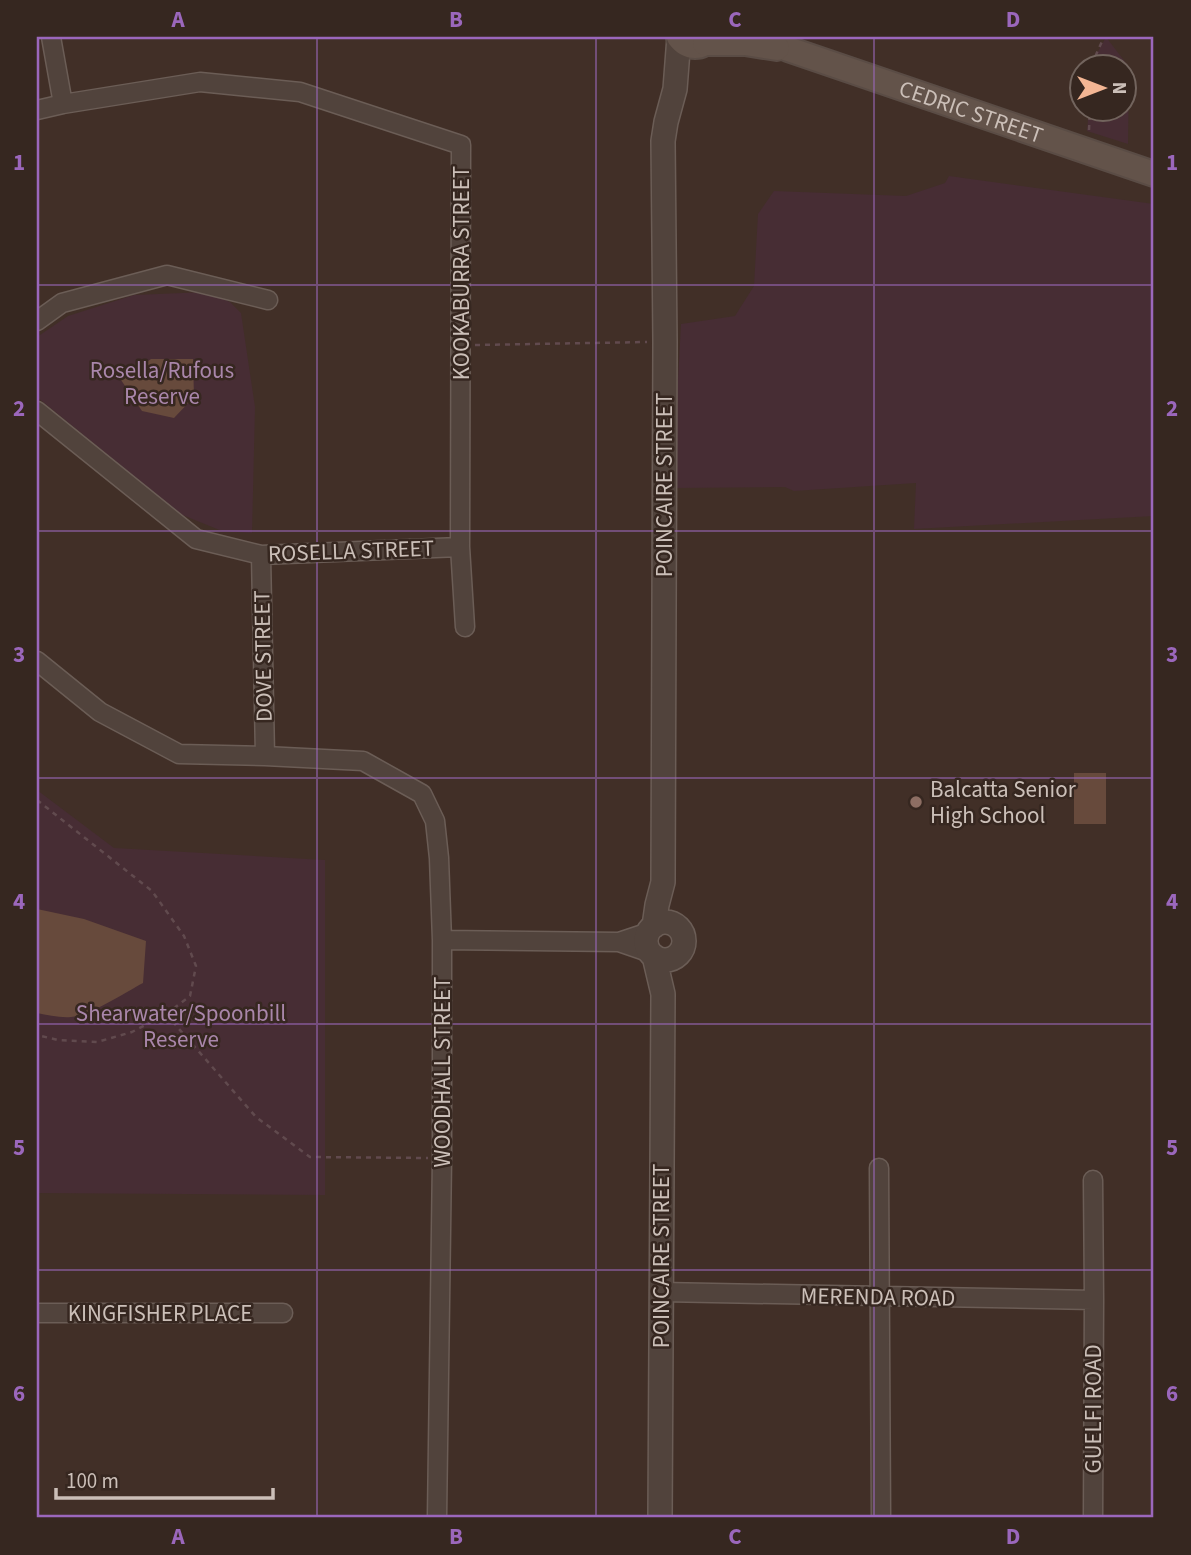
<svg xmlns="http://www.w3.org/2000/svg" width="1191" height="1555" font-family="'Source Sans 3',sans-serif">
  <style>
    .green { fill: #472d34 }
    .water { fill: #674a3c }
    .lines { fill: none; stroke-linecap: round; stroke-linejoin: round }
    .minor-casing { stroke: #6b5d56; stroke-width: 21 }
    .tertiary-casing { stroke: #6b5d56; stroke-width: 26 }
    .secondary-casing { stroke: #5a4c45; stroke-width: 28 }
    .path { stroke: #614a4e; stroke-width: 2.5; stroke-dasharray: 5 5; stroke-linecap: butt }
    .minor { stroke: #51433c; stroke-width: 18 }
    .tertiary { stroke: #51433c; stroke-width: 23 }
    .secondary { stroke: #63534a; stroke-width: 24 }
    .grid { fill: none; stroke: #9b67bc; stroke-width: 2; stroke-opacity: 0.55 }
    .education-dot { fill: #8d6e63; stroke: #362720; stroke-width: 2.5 }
    .labels { text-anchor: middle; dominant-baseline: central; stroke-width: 5; stroke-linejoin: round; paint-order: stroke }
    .street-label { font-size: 23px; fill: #cbbfb8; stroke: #362720 }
    .park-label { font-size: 23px; fill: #a986aa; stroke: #362720 }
    .poi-label { font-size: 23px; fill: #cbbfb8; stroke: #362720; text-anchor: start }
    .neatline { fill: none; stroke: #9b67bc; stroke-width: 2.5 }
    .grid-label { font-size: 23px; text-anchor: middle; font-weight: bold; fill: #9b67bc }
  </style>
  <rect width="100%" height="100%" fill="#412f27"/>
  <!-- green -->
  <path class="green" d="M1106,37L1129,67L1128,144L1087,131L1089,109L1124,108V66H1094L1095,57Z
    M949,176L1154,204V516L914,529L916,483L794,491L785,487L675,488L676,418L681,324L735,316L754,286L758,214L774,191L906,196L945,183Z
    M206,292L230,302L241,313L255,407L252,533L222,531L180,514L37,397V337L68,316L134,295Z
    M37,790L114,848L325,860V1195L37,1193Z"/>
  <!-- water -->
  <path class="water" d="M151,359H193L194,397L174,418L142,411L121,380Z
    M1074,773H1106V824H1074Z
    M37,909L84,919L146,941L143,983C126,992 89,1016 71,1017C60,1018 48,1015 37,1013Z"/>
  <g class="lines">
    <defs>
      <path id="minor" d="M51,37L63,104
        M37,110L63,104L200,82L300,92L461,145L460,547L465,627
        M37,321L62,303L167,275L268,300
        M37,411L196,539L261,555L460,547
        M261,555L265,756
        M37,661L100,712L179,754L265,756L363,761L422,794L435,821L439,858L442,940V1158L437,1518
        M442,940L619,942L651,953
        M619,942L649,932
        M879,1168L881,1518
        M661,1292L1094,1300
        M37,1313H283
        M1093,1518L1094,1300L1093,1180"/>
      <path id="tertiary" d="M646 941a19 19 0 1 1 38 0a19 19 0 1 1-38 0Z
        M654,926L657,905L663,882L665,342L663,141L666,122L675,89L679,37
        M654,956L663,994L660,1518"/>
      <g id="secondary">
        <path d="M679,37C688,49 702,49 711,37"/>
        <path id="s1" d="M760,37L788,49L1154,174"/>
        <path d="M705,43H745L777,48"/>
      </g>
    </defs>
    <!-- minor casing -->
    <use href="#minor" class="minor-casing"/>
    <!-- tertiary casing -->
    <use href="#tertiary" class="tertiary-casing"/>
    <!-- secondary casing -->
    <use href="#secondary" class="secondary-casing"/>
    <!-- path -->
    <path class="path" d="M1094,66L1095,57L1104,37
      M1089,130L1090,108
      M475,345L647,342
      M37,800L152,891L184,936L196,966L190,996L166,1014L132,1032L97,1042L58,1040L37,1035
      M166,1014L256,1117L310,1157L428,1158"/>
    <!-- minor -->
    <use href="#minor" class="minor"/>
    <!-- tertiary -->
    <use href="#tertiary" class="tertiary"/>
    <!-- secondary -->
    <use href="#secondary" class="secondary"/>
  </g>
  <!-- grid -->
  <path class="grid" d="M317,37V1518M596,37V1518M874,37V1518M37,285H1154M37,531H1154M37,778H1154M37,1024H1154M37,1270H1154"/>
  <!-- markers -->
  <circle class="education-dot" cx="916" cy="802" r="7"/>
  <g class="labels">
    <!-- street labels -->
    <g class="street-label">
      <text stroke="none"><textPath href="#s1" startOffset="224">CEDRIC STREET</textPath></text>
      <text transform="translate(461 273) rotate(-90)">KOOKABURRA STREET</text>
      <text transform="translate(664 485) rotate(-90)">POINCAIRE STREET</text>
      <text transform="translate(351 551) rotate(-2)">ROSELLA STREET</text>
      <text transform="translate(263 656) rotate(-91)">DOVE STREET</text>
      <text transform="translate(442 1072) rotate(-90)">WOODHALL STREET</text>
      <text transform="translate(661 1256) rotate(-90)">POINCAIRE STREET</text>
      <text transform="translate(878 1297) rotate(1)">MERENDA ROAD</text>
      <text x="160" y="1313">KINGFISHER PLACE</text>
      <text transform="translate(1093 1409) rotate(-90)">GUELFI ROAD</text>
    </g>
    <!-- park labels -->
    <g class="park-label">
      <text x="162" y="370">Rosella/Rufous<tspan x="162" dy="26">Reserve</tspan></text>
      <text x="181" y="1013">Shearwater/Spoonbill<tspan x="181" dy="26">Reserve</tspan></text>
    </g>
    <!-- poi labels -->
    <g class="poi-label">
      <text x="930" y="789">Balcatta Senior<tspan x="930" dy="26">High School</tspan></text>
    </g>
  </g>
  <!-- border -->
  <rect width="1191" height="1555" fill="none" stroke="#362720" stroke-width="77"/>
  <!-- north arrow -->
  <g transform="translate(1103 88) rotate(90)"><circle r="33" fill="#362720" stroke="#72645d" stroke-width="2"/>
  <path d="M0-5L12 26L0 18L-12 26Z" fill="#f4b694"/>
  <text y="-10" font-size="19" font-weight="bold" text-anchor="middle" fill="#cbbfb8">N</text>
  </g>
  <!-- scale -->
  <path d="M56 1488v10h217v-10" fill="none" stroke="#cbbfb8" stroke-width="3.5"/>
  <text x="66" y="1488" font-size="21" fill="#cbbfb8" stroke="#362720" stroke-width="5" paint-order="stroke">100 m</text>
  <rect x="38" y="38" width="1114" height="1478" class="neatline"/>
  <g class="grid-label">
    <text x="178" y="27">A</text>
    <text x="456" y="27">B</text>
    <text x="735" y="27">C</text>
    <text x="1013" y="27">D</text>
    <text x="19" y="170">1</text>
    <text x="1172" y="170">1</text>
    <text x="19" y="416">2</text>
    <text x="1172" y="416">2</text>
    <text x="19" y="662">3</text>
    <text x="1172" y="662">3</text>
    <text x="19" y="909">4</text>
    <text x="1172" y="909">4</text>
    <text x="19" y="1155">5</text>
    <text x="1172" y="1155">5</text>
    <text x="19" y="1401">6</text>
    <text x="1172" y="1401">6</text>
    <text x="178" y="1544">A</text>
    <text x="456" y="1544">B</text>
    <text x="735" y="1544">C</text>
    <text x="1013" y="1544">D</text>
  </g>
</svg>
